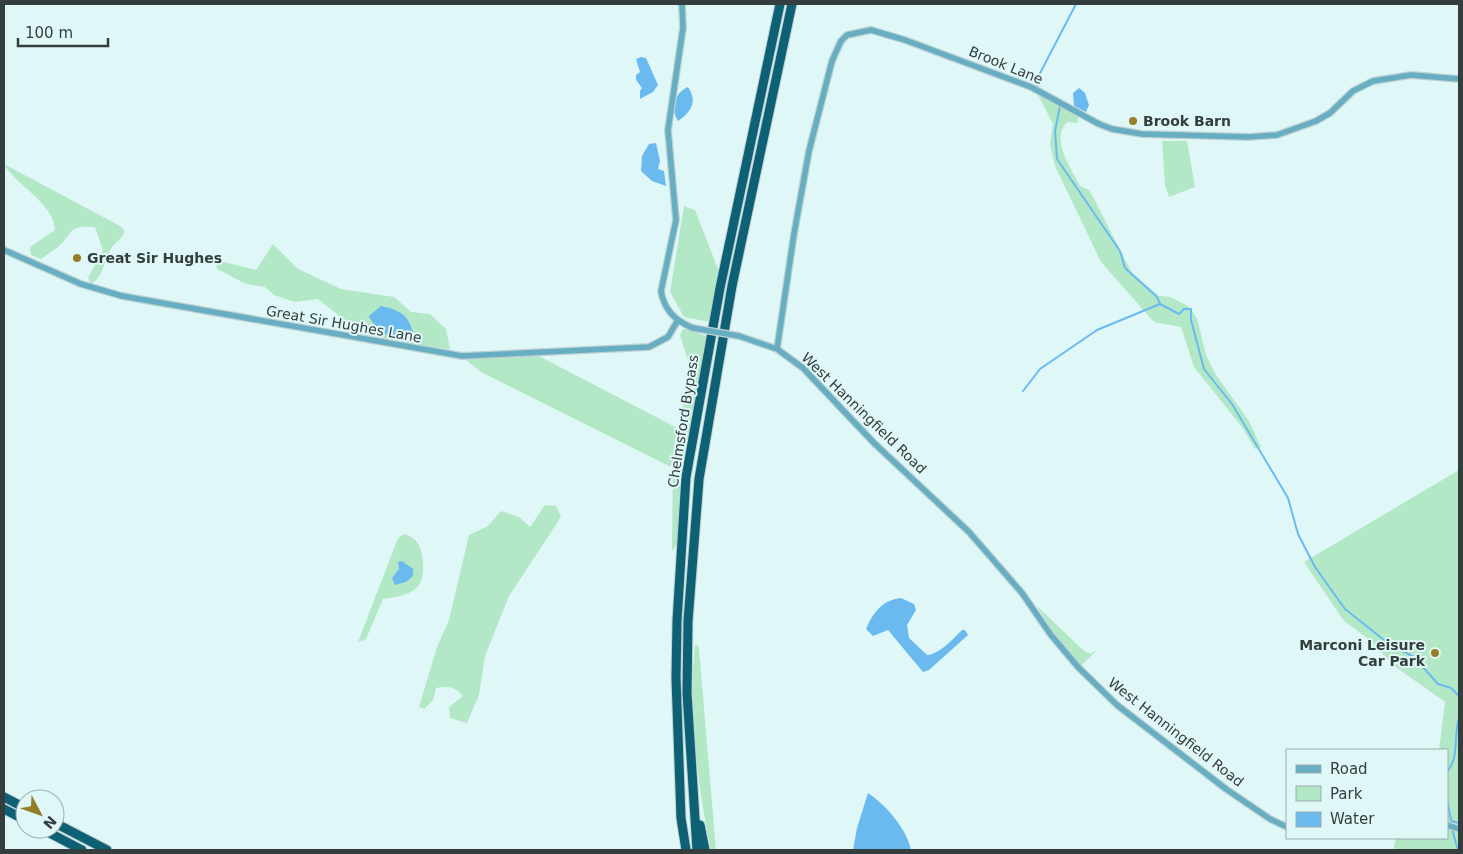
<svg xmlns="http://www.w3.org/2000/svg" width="1463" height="854" font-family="'DejaVu Sans',sans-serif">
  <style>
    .green { fill: #b3e8c7 }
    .water { fill: #6abaf0 }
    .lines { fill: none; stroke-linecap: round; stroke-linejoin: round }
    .stream { stroke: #6abaf0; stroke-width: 2 }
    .minor-casing { stroke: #bed2d2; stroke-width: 8 }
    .trunk-casing { stroke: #bed2d2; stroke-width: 11 }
    .minor { stroke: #68aec3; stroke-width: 5.5 }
    .trunk { stroke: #0e6074; stroke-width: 9 }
    .minor-bridge-casing { stroke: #bed2d2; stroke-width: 8; stroke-linecap: butt }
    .minor-bridge { stroke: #68aec3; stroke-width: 5.5 }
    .poi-dot { fill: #937f26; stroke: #e0f7f7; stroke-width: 2 }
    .labels { text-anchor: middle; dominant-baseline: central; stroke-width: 4; stroke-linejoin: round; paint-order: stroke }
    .street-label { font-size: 14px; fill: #353e3f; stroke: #e0f7f7 }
    .poi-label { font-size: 14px; font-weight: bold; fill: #353e3f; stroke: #e0f7f7; text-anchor: start }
  </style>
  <rect width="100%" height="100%" fill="#e0f7f7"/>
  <!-- green -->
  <path class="green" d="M1037,93L1079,115L1077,123L1067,122C1050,139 1071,168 1080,186L1089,190L1093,197L1132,273L1159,296L1170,297L1188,306L1197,318L1206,355L1216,375L1249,421L1261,447L1255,449L1242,427L1194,367L1181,327L1154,322L1101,262L1055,166L1050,144L1053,124Z
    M1162,141H1187L1195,187L1169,197L1165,185Z
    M4,164L120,226L125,231C123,238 117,241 113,246C103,259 105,276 91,284L88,278L103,251L95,227C67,225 75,231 58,247C53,251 46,255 41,259L31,255L30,247L55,230C54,203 15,185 4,164Z
    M684,206L695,210L720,274L710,322L684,317L670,292Z
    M273,244L298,269L341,289L394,297L411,312L430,314L446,329L450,349L380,341L352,326L318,299L295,302L274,295L265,287L246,284L217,269L216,260L256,270Z
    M683,329H690L707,337L683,470L677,545L672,551L673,462L690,367L680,335Z
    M483,356H539L677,428L671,467L481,372L466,360Z
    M1459,470V850H1393L1396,838H1447V750H1439L1445,702L1397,668L1366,637L1344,621L1304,562Z
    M545,505L556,506L561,517L509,596L485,656L479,695L467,723L450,718L449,707L463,696C456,686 447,686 436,688L433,700L424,709L419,707L437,647L449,620L469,535L488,526L501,511L519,517L530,527Z
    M404,534C407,535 412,537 415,540C424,548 426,575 419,585C411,596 394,597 383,599L366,639L358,642L398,538Z
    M1037,606L1083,650L1090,654L1097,650L1080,667L1066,654Z
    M695,645H698L700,660L716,850H711C698,791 688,705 695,645Z"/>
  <!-- water -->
  <path class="water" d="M641,57L646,58L658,85L653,92L640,99V91L642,88L636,80V75L640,72L636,59Z
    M688,87C698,101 691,112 678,121C670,109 675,92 688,87Z
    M1079,88L1085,93L1089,105L1086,112L1074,106L1073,93Z
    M656,143L660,161L658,169L664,171L666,186L652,181L641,171L642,156L649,144Z
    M381,306C399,310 408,314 413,332C394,343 378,335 369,316Z
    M402,561L413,569V576L406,582L395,585L392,578L399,569L398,562Z
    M901,598L914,604L916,610L907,625L909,638L927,655C940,654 953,639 962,630H965L968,635L929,670L923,672L888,630L873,636L866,629C873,613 882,600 901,598Z
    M868,793C886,805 907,829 911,850H853L857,828Z"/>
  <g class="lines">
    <!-- stream -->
    <path class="stream" d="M1038,89L1037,79L1076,4
      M1060,106L1055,131L1057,159L1120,251L1125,268L1157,297L1160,304L1179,314L1184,309H1191V320L1204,369L1232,404L1288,498L1298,534L1315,567L1345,609L1389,644L1414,657L1438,684L1451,688L1459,696
      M1023,391L1040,369L1097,330L1160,304
      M1447,772C1460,756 1453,737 1459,718
      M1447,800L1452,824
      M1452,821L1459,823
      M1452,829L1458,850"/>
    <defs>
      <path id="minor" d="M682,4L683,28L668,130L676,220L661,291C664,310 675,321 693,328
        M4,250L81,284L122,296L462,356L649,347L668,337L678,320
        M739,336L777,349L803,368L874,443L969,532L1022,593L1051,635L1078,667L1117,705L1226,789L1270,819L1287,827
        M777,349L794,234L809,151L832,61L841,41L847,35L871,30L905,40L1031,87L1099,124L1112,129L1142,134L1249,137L1277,135L1316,121L1330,113L1353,91L1373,81L1411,75L1459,79
        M1447,825L1459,829"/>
      <path id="trunk" d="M4,797L25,808
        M4,809L25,820
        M55,823L107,850
        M700,825L705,850
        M42,829L82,850
        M686,850L681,818L676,678L677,621L686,477L720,288L780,4
        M697,850L687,693L688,621L699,479L732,286L792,4"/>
    </defs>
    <!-- minor casing -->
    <use href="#minor" class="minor-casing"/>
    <!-- trunk casing -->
    <use href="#trunk" class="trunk-casing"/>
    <!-- minor -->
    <use href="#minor" class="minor"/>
    <!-- trunk -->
    <use href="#trunk" class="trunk"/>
    <defs>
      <path id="minor-bridge" d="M693,328L739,336"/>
    </defs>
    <!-- minor-bridge casing -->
    <use href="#minor-bridge" class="minor-bridge-casing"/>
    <!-- minor-bridge -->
    <use href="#minor-bridge" class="minor-bridge"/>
  </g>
  <!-- markers -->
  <g class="poi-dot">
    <circle cx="1133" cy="121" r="5"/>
    <circle cx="77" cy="258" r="5"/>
    <circle cx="1435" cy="653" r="5"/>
  </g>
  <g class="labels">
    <!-- street labels -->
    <g class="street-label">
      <text transform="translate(1006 65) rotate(22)">Brook Lane</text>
      <text transform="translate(344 324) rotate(10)">Great Sir Hughes Lane</text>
      <text transform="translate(864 413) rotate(44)">West Hanningfield Road</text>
      <text transform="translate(683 421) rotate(-81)">Chelmsford Bypass</text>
      <text transform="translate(1176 732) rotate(38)">West Hanningfield Road</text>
    </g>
    <!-- poi labels -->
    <g class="poi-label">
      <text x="1143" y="121">Brook Barn</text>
      <text x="87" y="258">Great Sir Hughes</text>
      <text x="1425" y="645" text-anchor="end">Marconi Leisure<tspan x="1425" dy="16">Car Park</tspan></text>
    </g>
  </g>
  <!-- border -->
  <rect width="1463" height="854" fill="none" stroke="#353e3f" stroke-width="10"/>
  <!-- legend -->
  <rect x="1286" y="749" width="162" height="90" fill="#e0f7f7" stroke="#9cadad"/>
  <rect x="1296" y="765" width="25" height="8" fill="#68aec3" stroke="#9cadad"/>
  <text x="1330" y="774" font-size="15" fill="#353e3f">Road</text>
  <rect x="1296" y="786" width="25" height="15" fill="#b3e8c7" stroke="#9cadad"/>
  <text x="1330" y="799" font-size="15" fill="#353e3f">Park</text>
  <rect x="1296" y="812" width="25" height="15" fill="#6abaf0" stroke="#9cadad"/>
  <text x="1330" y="824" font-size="15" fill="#353e3f">Water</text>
  <!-- north arrow -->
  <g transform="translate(40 814) rotate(131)"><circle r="24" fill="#e0f7f7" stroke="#9cadad"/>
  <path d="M0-4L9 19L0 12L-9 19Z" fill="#937f26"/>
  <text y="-8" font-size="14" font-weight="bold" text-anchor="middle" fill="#353e3f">N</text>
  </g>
  <!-- scale -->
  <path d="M18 38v8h90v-8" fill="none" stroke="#353e3f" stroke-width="2.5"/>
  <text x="25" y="38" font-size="15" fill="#353e3f" stroke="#e0f7f7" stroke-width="4" paint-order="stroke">100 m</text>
</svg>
